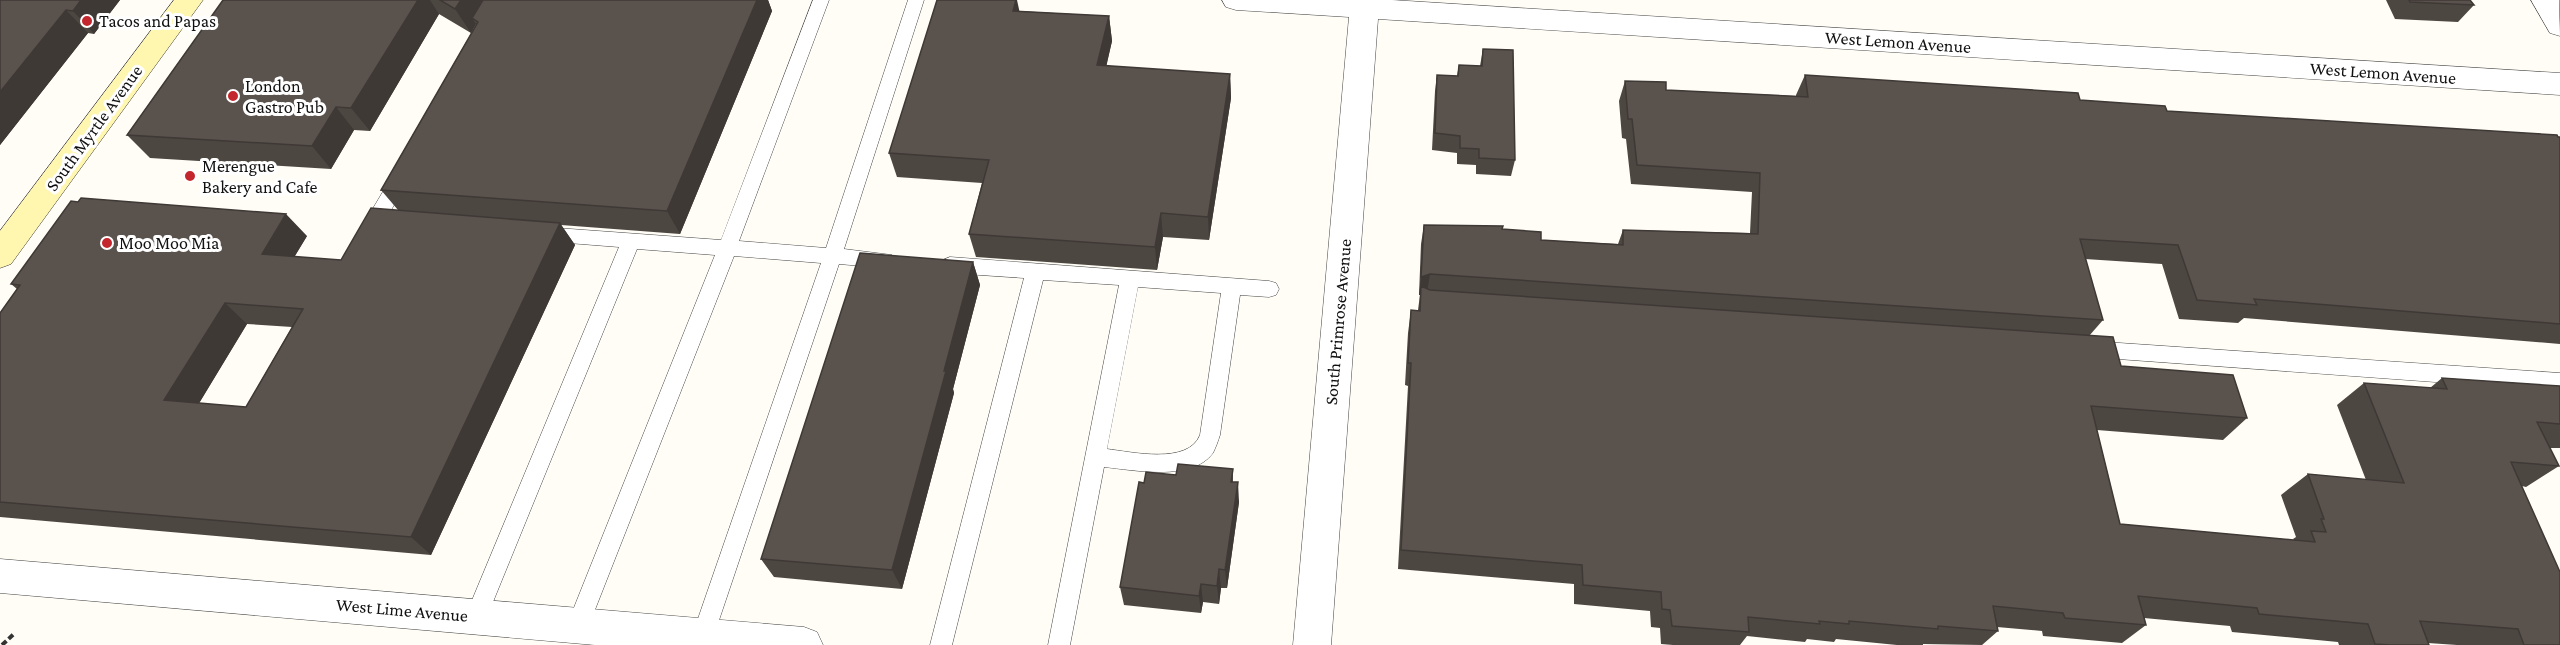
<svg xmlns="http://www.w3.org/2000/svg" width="2560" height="645" font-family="'Crimson Pro',serif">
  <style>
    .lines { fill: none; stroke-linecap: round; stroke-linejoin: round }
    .service-casing { stroke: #444; stroke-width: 1 }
    .minor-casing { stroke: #444; stroke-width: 1 }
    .secondary-casing { stroke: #333; stroke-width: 1 }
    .path { stroke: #333; stroke-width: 4; stroke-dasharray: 6 3; stroke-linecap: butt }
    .service { fill: #fff; fill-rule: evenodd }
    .minor { fill: #fff; fill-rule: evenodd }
    .secondary { fill: #fff6b0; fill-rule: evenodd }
    .wall { fill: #4d4742; fill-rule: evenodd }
    .shaded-wall { fill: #3f3936 }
    .building { fill: #5a524d; stroke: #3f3936; stroke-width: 1.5; fill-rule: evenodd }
    .poi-dot { fill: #c4262e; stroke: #fff; stroke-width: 2 }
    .labels { text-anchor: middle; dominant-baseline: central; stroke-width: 6; stroke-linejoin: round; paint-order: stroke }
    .poi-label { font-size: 18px; fill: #111; stroke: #fff; text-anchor: start }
    .street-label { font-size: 18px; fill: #111; stroke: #fff }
  </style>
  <rect width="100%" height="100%" fill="#fffdf5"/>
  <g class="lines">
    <defs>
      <path id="service" d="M813,0H829L739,241L826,248L908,0H924L844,249L892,255L894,260L892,265L885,268L839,264L711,644H695L692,636L821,263L734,256L589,625L586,632L578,636L570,632L567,625L715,255L637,249L484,624L476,627L468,624L465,617L619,247L543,241L536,239L534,234L536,229L543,227L721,240Z
        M400,171L406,173L409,178L389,214L395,216L397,221L395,226L388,228L369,225L367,220L369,215L394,173Z
        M950,257L1269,281L1276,283L1279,289L1276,295L1269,297L1240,295L1220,435C1218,441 1216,447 1213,453C1192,482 1134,470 1104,467L1070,645H1048L1119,285L1043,280L952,645H930L1024,278L950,273L943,270L941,265L943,260ZM1138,287L1221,293L1200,435C1188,465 1132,452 1107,449Z
        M2090,341L2560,373V391L2090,357L2083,355L2080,349L2083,343Z"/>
      <path id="minor" d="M1222,0H1392L2560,73V95L1378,19L1331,645H1293L1349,17L1236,10L1226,7Z
        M2531,0H2559L2560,36L2550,33Z
        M0,559L804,627L817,632L823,645H595L0,593Z"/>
      <path id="secondary" d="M174,0H203L11,264L0,268V231Z"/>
    </defs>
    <!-- service casing -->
    <use href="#service" class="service-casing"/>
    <!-- minor casing -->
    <use href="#minor" class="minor-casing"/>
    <!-- secondary casing -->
    <use href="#secondary" class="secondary-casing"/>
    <!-- path -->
    <path class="path" d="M2,645L15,633"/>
    <!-- service -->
    <use href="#service" class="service"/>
    <!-- minor -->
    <use href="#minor" class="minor"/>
    <!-- secondary -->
    <use href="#secondary" class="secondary"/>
  </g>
  <!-- wall -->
  <path class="wall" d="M0,0H120L94,34L88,33L0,145Z
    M223,0H768L772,11L680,234L561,225L575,245L431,555L0,517V313L17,289L11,284L307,236L294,257L341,260L398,210L381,190L476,25V24L471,33L439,14L370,131L354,130L331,169L150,158L127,135ZM247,324L292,327L246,407L199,403Z
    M2386,0H2470L2474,5L2458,22L2395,19Z
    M1019,11L1109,16L1112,41L1106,66L1230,74L1231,98L1209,240L1163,237L1157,270L976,257L969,234L982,183L897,177L889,153Z
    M1483,49L1515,160L1511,176L1476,174V165L1457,164V153L1432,150L1435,91L1437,75L1457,76L1459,65L1480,66Z
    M1805,75L2080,100L2167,111L2560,137V344L2244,318L2238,323L2179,319L2162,264L2085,259L2103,320L2089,336L2121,366L2247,418L2223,440L2097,430L2120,524L2294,540L2293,539L2296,537L2281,495L2308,474L2366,480L2337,405L2364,383L2430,388L2442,378L2560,386V448H2550L2559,466L2526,487L2522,486L2560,645H2457L2428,643L2429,645H2339L2338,642L2232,632L2230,626L2144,618L2146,625L2122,643L2043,636L2042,631L1997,627L1998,631L1982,645L1923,644V645H1897L1836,639L1834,642L1807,639L1805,642L1747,636L1740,645H1673L1661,644L1660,628L1651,627L1650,611L1574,604V584L1398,569L1408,386L1405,385L1408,333L1411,310H1418L1420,295H1419L1421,244L1424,225L1502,229L1541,240L1618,244L1623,230L1750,233L1752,192L1631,184L1626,139L1622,138L1619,101L1625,81L1666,90L1796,96V95Z
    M973,262L980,285L953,389L954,393L902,589L774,577L761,559Z
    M1233,469V482L1239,502L1227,588H1221L1219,604L1203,602L1201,613L1124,605L1120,587L1144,483L1176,475Z"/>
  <!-- shaded-wall -->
  <path class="shaded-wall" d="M81,0H120L94,34L73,11Z
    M418,0H430L439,14L370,131L351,108Z
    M461,0H489L472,18L476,24L471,33L455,9Z
    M757,0H768L772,11L680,234L667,211Z
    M1016,0H1017L1022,23L1013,11Z
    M66,10L88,33L0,145V92Z
    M1109,16L1112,41L1101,90L1097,65Z
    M1230,74L1231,98L1209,240L1208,217Z
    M336,107L354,130L331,169L312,146Z
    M1161,213L1163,237L1157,270L1155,247Z
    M286,214L307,236L283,276L262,254Z
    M560,223L575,245L431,555L411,537Z
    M973,262L980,285L953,389L954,393L902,589L892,570Z
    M1430,274L1427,293L1421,286L1420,295H1419L1421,277Z
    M225,303L247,324L189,420L164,400Z
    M1238,482L1239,502L1227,588L1225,570Z
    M1219,569L1221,588L1219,604L1217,586Z
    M1201,584L1203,602L1201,613L1199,596Z"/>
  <!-- building -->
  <path class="building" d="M0,0H81L73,11L66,10L0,92Z
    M223,0H418L351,108L336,107L312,146L127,135Z
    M440,0H461L455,9Z
    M483,0H757L667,211L381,190L478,22L472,18Z
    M937,0H1016L1013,11L1109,16L1097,65L1230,74L1208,217L1161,213L1155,247L969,234L989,160L889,153Z
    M2409,0H2470L2474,5L2410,2Z
    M1483,49L1513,50L1515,160L1479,158V149L1460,148V136L1435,133L1437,75L1458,76L1459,65L1482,66Z
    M1805,75L2078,93L2080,100L2165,106L2167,111L2557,135L2558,137H2560V324L2254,299L2257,305L2197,300L2178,245L2080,239L2103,320L1430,274L1421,277L1424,225L1503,226L1502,229L1541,232V240L1623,245V230L1758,234L1760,173L1637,165L1632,119H1628L1625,81L1666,82V90L1808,97Z
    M81,198L286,214L262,254L341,260L371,208L560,223L411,537L0,502V313L20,285L11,284L71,201L78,202ZM225,303L303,309L246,407L164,400Z
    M860,253L973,262L944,371H946L892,570L761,559Z
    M1421,286L1430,290L2113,337L2121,366L2233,375L2247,418L2091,406L2120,524L2315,542L2311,531L2326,532L2321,519H2324L2308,474L2404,483L2364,383L2447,389L2442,378L2560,386V424L2537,422L2559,466L2511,462L2560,572V645H2524L2518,629L2420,621L2429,645H2390L2375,644L2368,624L2259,614L2257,608L2138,596L2146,625L2065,618L2063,613L1993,606L1998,631L1938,626V629L1849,621V624L1819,621L1820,624L1748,617L1749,632L1672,626L1670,610L1662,609L1661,592L1583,585L1582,565L1401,550L1411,363H1408L1411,310L1420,311Z
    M1178,464L1233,469L1231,482H1238L1225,570L1219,569L1217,586L1201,584L1199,596L1120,587L1139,482L1144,483L1146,472L1176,475Z"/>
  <!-- markers -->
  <g class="poi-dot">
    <circle cx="87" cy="21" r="6"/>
    <circle cx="233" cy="96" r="6"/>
    <circle cx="190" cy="176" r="6"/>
    <circle cx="107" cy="243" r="6"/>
  </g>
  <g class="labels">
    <!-- poi labels -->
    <g class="poi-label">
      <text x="99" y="21">Tacos and Papas</text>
      <text x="245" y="86">London<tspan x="245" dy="21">Gastro Pub</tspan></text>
      <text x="202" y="166">Merengue<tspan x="202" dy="21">Bakery and Cafe</tspan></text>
      <text x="119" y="243">Moo Moo Mia</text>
    </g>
    <!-- street labels -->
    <g class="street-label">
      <text transform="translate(1898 42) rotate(4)">West Lemon Avenue</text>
      <text transform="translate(2383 73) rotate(4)">West Lemon Avenue</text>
      <text transform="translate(94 128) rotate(-54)">South Myrtle Avenue</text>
      <text transform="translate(1338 322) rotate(-85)">South Primrose Avenue</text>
      <text transform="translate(402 610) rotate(5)">West Lime Avenue</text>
    </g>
  </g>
</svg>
